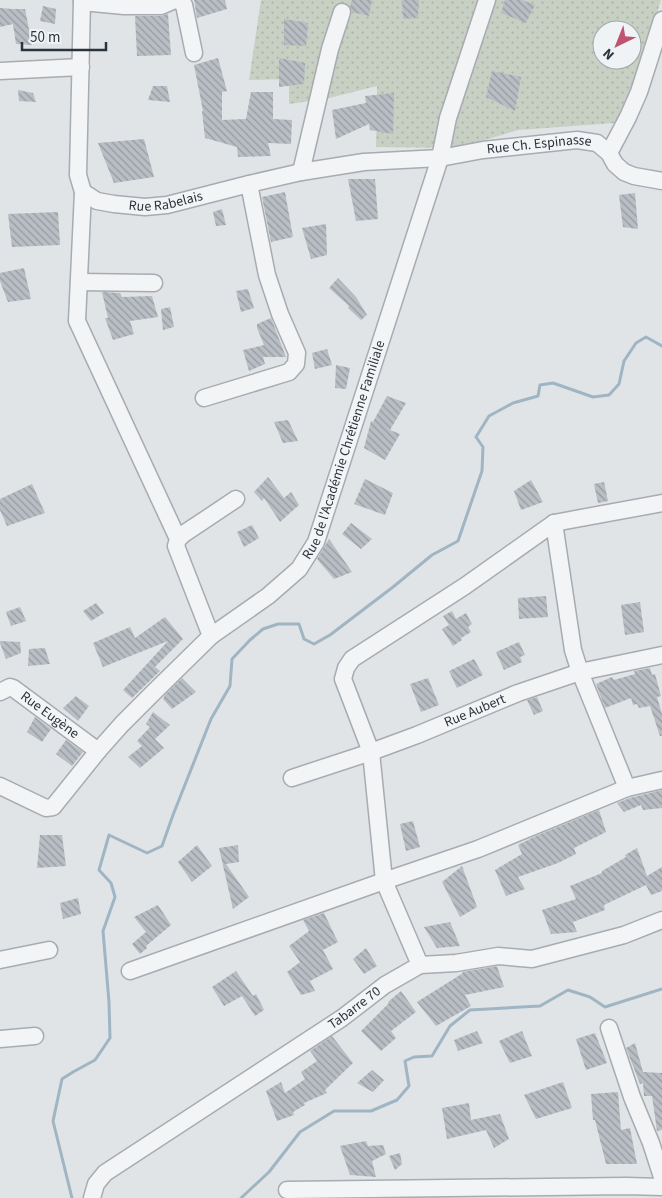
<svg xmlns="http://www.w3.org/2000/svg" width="662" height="1198" font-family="'Source Sans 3',sans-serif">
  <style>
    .grass { fill: url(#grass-dots); fill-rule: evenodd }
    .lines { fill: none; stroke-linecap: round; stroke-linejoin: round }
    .stream { stroke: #a0b5c3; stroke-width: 3 }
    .building { fill: url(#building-back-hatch) }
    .minor-casing { stroke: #a6acb1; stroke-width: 19 }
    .minor { stroke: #f3f4f6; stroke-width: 16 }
    .labels { text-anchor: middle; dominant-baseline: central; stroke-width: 4; stroke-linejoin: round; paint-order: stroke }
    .street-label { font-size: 14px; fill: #2b343d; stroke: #f0f3f5 }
  </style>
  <defs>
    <pattern id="grass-dots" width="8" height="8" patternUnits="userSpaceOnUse" patternTransform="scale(1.25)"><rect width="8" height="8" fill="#c8d0c3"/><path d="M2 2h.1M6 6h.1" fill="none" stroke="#acb3a8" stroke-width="1.8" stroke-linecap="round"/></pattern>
    <pattern id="building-back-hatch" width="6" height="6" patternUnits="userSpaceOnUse" patternTransform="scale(1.25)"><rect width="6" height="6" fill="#b8bec4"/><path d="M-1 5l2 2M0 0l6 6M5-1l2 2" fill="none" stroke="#969ba0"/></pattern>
  </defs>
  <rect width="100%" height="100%" fill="#e0e4e7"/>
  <!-- grass -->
  <path class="grass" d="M261,0H661L629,102L615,123L518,130L458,148L376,147L377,86L325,99L289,104V79L249,80ZM602,30H632V60H602Z"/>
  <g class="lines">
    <!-- stream -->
    <path class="stream" d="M72,1198L53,1121L62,1079L73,1072L95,1060L110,1038L109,1002L103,931L115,897L111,883L99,870L109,835L147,853L162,846L173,815L211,719L230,686L232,659L250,640L263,629L278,624H299L304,639L314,644L330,635L393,587L432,555L458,541L482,471L483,447L476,437L489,416L513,403L538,396L540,385L553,383L593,397L609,395L619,384L624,361L636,343L646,337L662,346
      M241,1198L269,1172L300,1132L334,1111H371L397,1100L409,1086L405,1061L414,1057L432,1056L450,1026L470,1010L540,1006L568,990L590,997L605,1007L662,989"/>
  </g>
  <!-- building -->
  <path class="building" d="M194,0H225L227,9L197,18Z
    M352,0H372L369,16L352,12L350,7Z
    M402,0H419L418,18L403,19Z
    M505,0H522L535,5L526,23L501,13Z
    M43,6L56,9L55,24L40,21Z
    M0,8L12,9H25L32,45L16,44L13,24L0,27Z
    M168,14L171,55L137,56L135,16H161Z
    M284,19L308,23L306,46L284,45Z
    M218,58L227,91L222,92V120L246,119L251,92H273V119L292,120L291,144L268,143L271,156L238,157L237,147L205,138L202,111H203L194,65Z
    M279,58L305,63L304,84L279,87Z
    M492,71L521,77L515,111L486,97Z
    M153,86H167L170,102L148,100Z
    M18,90L33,93L36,102L19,101Z
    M394,93L393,134L370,130L369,124L336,139L332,110L366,103L365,96Z
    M144,139L154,177L114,183L98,143Z
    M348,179H375L378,219L356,221Z
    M285,192L293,237L271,242L262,197Z
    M635,193L638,229L623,227L619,195Z
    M222,209L226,225L216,226L213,212Z
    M58,212L60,245L12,247L8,214Z
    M326,224L327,255L311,259L302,228Z
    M24,268L31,299L8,302L0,281V273Z
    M338,278L356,297L367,315L361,320L348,308L349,306L329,288Z
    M248,289L254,308L241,312L236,291Z
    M102,292L120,293L122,297L152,296L158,317L130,321L134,334L113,340L105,318H108Z
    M170,307L174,327L163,330L161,309Z
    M271,318L286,357H263L265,364L249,371L243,350L264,345L257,328V324Z
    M327,349L332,365L315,369L312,353Z
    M336,365L350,368L346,389L335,388Z
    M387,396L406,403L390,430L400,434L385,460L364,448L371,421L373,422Z
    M288,420L298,441L283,443L274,422Z
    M268,477L284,498L291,492L299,505L280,522L264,498L262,501L254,492Z
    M365,479L393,493L385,515L354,504Z
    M531,480L543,502L521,510L514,491Z
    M604,482L608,501L598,503L594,484Z
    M32,484L45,513L7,526L0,510V499Z
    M351,523L372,539L361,549L342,534Z
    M252,525L259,538L244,547L237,532Z
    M329,539L352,572L334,579L317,559Z
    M546,596L548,617L519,619L518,598Z
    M640,602L644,632L625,635L621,605Z
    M96,603L104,613L91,621L83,611Z
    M20,607L26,621L11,626L6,612Z
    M452,611L456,619L466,613L472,624L468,627L471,632L461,638L462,640L453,646L442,629L449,625L443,616Z
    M165,617L183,639L155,667L160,671L132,698L123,690L168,641L103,667L93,643L130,627L135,638Z
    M0,641L20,642L21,653L6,659L0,643Z
    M519,642L525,655L520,657L522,662L504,670L496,652Z
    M45,648L50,664L28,666L29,649Z
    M474,659L483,675L457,688L449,671Z
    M650,668L652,675L655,674L661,696L657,697L662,714V736H660L650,706L639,708L637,704L633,705L631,698L605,708L596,684L612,677L614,680L635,674L634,671Z
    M182,678L196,692L172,709L163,699L165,695Z
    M428,678L439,705L421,712L410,684Z
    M76,696L89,706L78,721L63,708Z
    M537,697L543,711L534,715L527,700Z
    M153,712L170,725L155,739L164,748L140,768L128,757L142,746L137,741L150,727L146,724Z
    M35,717L51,729L42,742L27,732Z
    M66,740L83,752L72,766L56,754Z
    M662,790V808L643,810L641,805L624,812L617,803L630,798Z
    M599,810L606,832L574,848L576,854L558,863L518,877L525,889L506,896L495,870L522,854L518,845L536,836Z
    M413,821L420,847L406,851L400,824Z
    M40,835H62L66,866L37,868Z
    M197,845L212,866L192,882L178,862Z
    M238,845L239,862L226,864L249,897L233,909L219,848Z
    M637,848L647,876L662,867V891L651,895L646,885L604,905L605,910L573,922L577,932L551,934L542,910L576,899L570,886L602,873V871L626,857L625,855Z
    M462,866L477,907L460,917L442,882Z
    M78,898L81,914L63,919L60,903Z
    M158,905L171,925L146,946L147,948L140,954L132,944L146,932L134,917Z
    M324,913L338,942L323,950L333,969L310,981L315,991L301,995L287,972L300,962L289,946L309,931L303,920Z
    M450,922L460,946L437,948L424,927Z
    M366,948L377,966L364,974L353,959Z
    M497,966L504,987L465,995L471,1006L436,1026L417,1002L463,973L462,972Z
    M236,971L253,996L256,994L264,1010L255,1016L242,996L224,1006L212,987Z
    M401,991L416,1012L391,1031L396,1038L381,1051L361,1031L389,1003L388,1002Z
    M477,1031L483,1043L458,1051L454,1040Z
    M522,1031L532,1056L510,1063L499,1041Z
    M595,1033L607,1063L586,1070L576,1039Z
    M332,1036L353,1063L325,1090L327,1093L304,1103L305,1105L293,1112L294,1115L277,1121L266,1091L281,1082L285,1093L305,1079L301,1072L317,1061L310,1051Z
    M635,1043L643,1072L662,1073V1130L657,1131L652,1096H644L643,1083L640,1084L626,1048Z
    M372,1070L384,1080L373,1092L357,1083Z
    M563,1082L572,1108L536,1119L524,1095Z
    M618,1092L621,1130L630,1128L637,1164H606L595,1120H593L591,1094Z
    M469,1103L471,1120L500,1114L509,1139L494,1148L486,1130L447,1139L442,1108Z
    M366,1141L368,1146L383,1145L386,1154L372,1161L376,1177L350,1175L340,1146Z
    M400,1153L402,1164L395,1170L389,1156Z"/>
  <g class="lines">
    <defs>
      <g id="minor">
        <path id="s1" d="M82,0L78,175L83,192L97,201L114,204L145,207L167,205L249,184L301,172L364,162L440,158L483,150L577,140L597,143L609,153L615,164L624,172L634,176L662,181"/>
        <path d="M179,0L184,5L194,53"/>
        <path d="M82,2L124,6H161L175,0"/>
        <path d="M0,71L81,67"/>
        <path d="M609,153L628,117L639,92L662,20"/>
        <path d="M301,172L330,49L342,12"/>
        <path d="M83,192L77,321L178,539L176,546L211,636"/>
        <path d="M79,282L154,283"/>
        <path d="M204,398L289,372L296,364L297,353L280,314L267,275L249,184"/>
        <path d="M554,523L573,650L580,672L627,788"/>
        <path d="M178,539L185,533L236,499"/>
        <path id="s2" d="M0,692L10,687L13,688L98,751"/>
        <path id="s3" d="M292,778L371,752L417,735L518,693L580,672L662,655"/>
        <path id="s4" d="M0,786L46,808L53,807L98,751L122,724L152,694L211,636L268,596L299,569L316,542L440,158L448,118L487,0"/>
        <path d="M0,960L49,950"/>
        <path d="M420,965L384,881L371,752L343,679L346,668L352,659L465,586L554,523L662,503"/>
        <path d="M130,971L384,881L478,849L627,788L662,780"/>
        <path d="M609,1028L632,1097L651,1143L662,1177"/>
        <path d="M0,1039L35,1036"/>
        <path d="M287,1190L626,1186L662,1187"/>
        <path id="s5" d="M92,1198L96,1184L105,1173L342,1018L385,985L420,965L456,963L498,956L532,959L624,935L662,920"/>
      </g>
    </defs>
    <!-- minor casing -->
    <use href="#minor" class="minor-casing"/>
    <!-- minor -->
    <use href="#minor" class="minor"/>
  </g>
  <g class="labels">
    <!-- street labels -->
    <g class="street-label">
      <text stroke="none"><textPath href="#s1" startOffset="658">Rue Ch. Espinasse</textPath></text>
      <text stroke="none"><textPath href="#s1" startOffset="279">Rue Rabelais</textPath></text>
      <text stroke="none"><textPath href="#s4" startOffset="530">Rue de l'Académie Chrétienne Familiale</textPath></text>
      <text stroke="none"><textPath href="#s3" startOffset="195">Rue Aubert</textPath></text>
      <text stroke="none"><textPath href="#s2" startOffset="60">Rue Eugène</textPath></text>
      <text stroke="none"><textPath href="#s5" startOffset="328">Tabarre 70</textPath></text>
    </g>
  </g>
  <!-- north arrow -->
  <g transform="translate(617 45) rotate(223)"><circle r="24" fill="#f0f3f5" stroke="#a1a7ab"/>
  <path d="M0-4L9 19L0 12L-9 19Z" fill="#be5471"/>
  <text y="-8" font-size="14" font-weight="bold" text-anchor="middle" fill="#2b343d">N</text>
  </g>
  <!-- scale -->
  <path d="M22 42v8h84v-8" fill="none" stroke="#2b343d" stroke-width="2.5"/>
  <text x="30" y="42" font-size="15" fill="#2b343d" stroke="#f0f3f5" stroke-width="4" paint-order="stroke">50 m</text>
</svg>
